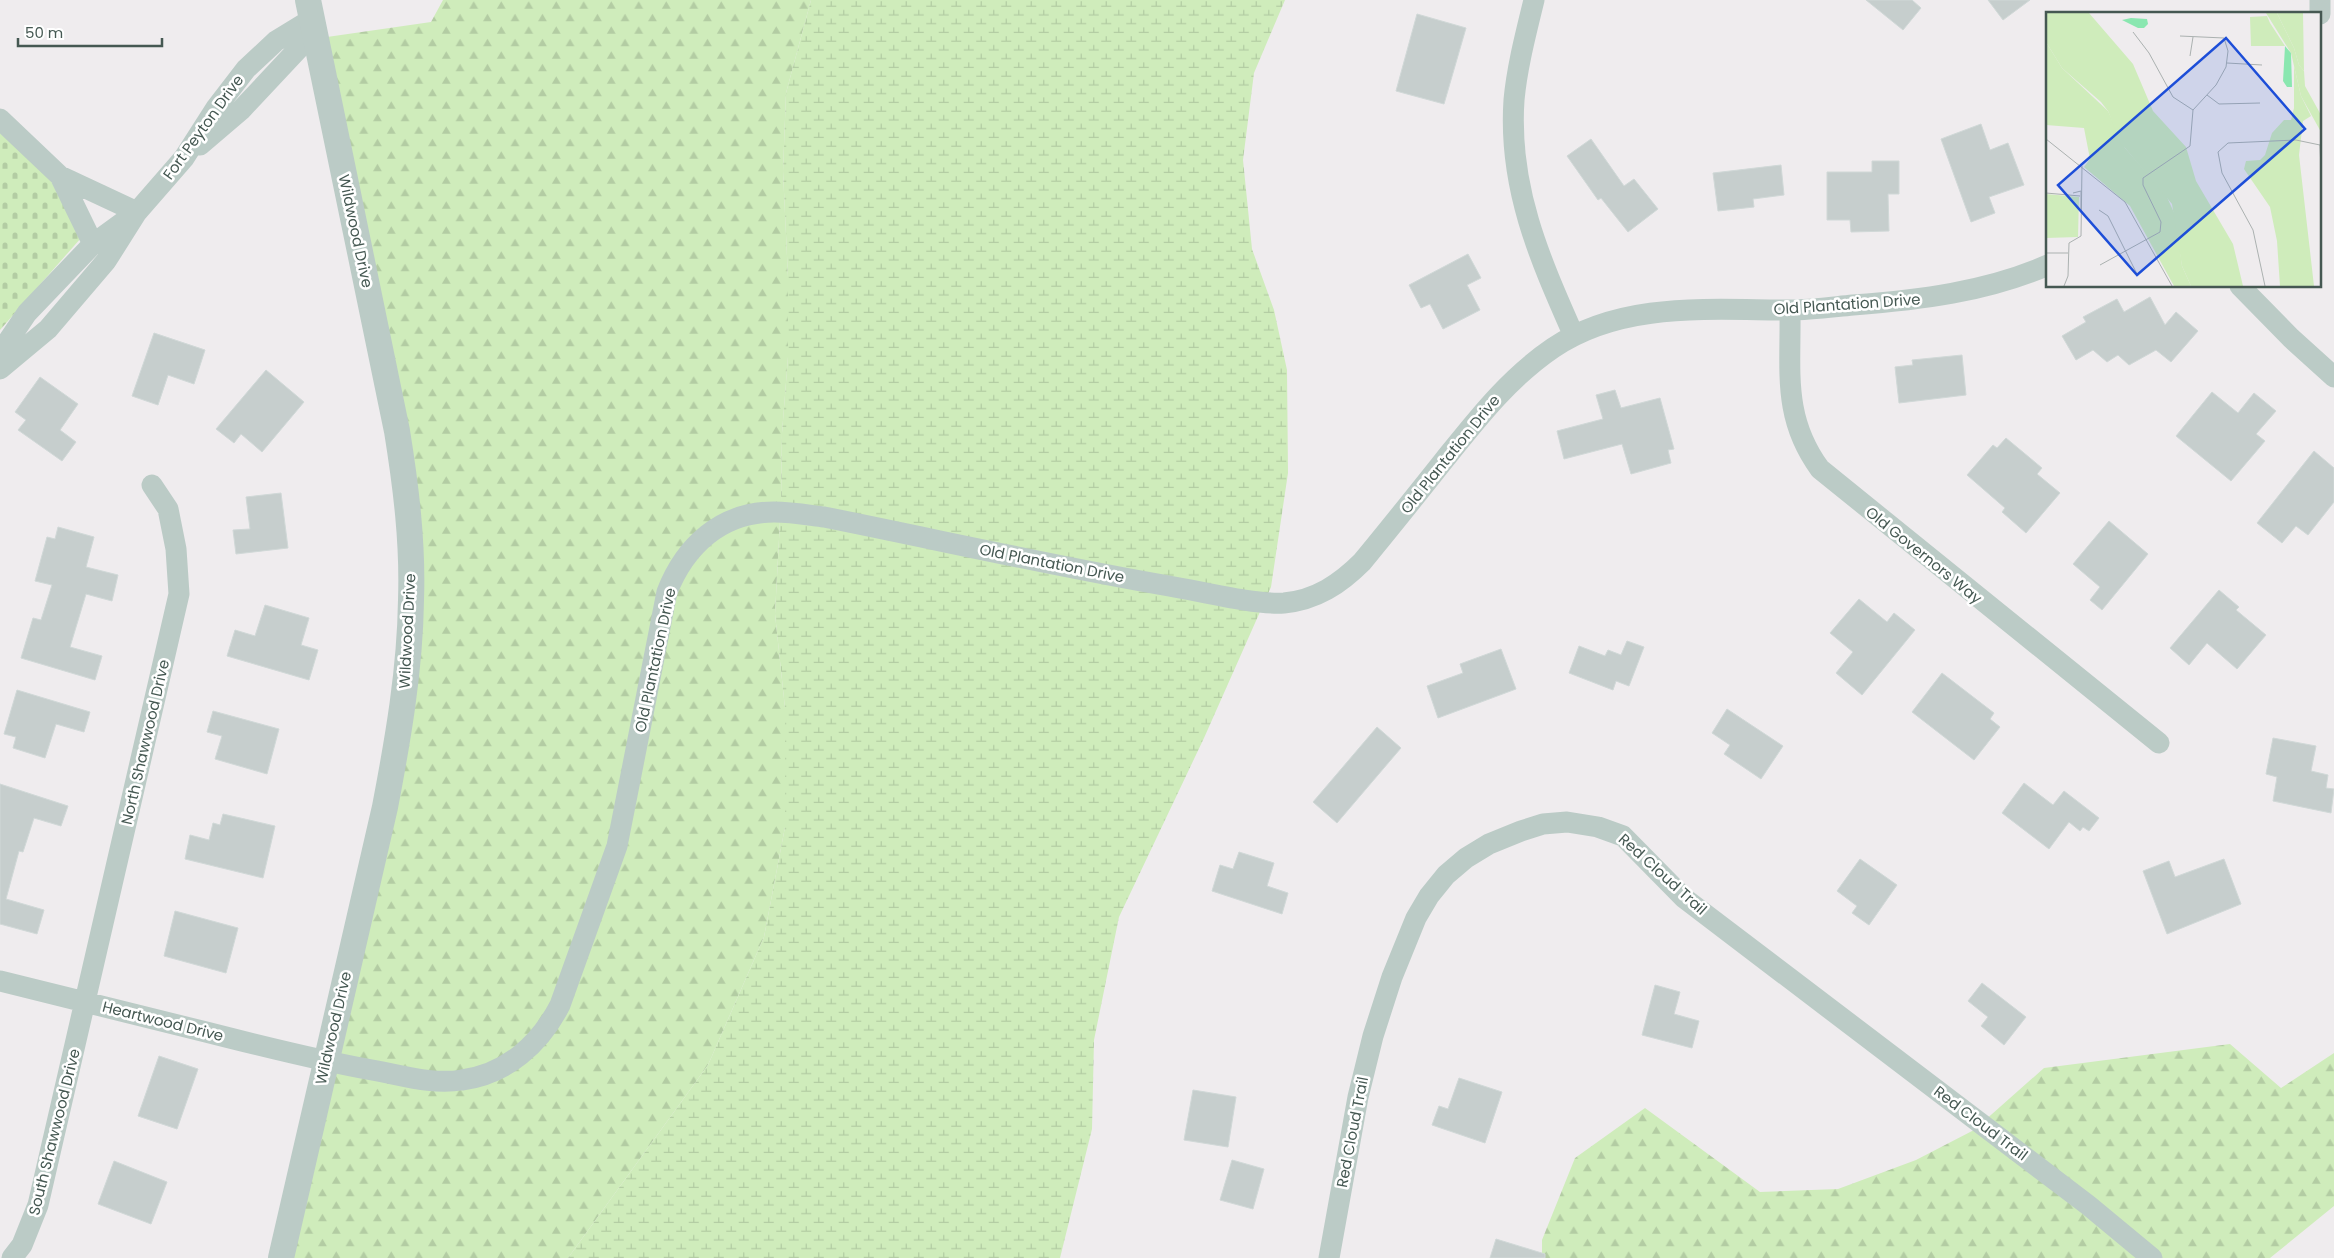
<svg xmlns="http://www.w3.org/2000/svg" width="2334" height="1258" font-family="Poppins,sans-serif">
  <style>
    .forest { fill: url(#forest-firs) }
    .wetland { fill: url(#wetland-marsh) }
    .cemetery { fill: url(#cemetery-stones) }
    .building { fill: #c6cecd; stroke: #d0d8d7 }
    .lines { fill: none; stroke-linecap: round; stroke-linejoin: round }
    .minor { stroke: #bbcbc6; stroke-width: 21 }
    .tertiary { stroke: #bbcbc6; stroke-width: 26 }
    .labels { text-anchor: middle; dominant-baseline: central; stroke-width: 5; stroke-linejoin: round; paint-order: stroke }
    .street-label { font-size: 15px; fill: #455852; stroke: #fff }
    .inset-road { fill: none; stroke: #abb1b0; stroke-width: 1 }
    .view { fill: #1d4ed8; fill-opacity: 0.15; stroke: #1d4ed8; stroke-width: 2.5 }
    .inset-edge { fill: none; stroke: #455852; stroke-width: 2.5 }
  </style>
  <defs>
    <pattern id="forest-firs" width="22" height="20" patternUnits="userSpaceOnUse" patternTransform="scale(1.25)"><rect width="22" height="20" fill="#cfecbb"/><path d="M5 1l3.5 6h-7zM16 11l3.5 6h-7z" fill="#b3cca3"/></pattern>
    <pattern id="wetland-marsh" width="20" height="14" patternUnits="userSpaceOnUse" patternTransform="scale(1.25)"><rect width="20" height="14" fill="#cfecbb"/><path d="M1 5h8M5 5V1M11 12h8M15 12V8" fill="none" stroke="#b3cca3"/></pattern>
    <pattern id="cemetery-stones" width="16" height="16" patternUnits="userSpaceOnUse" patternTransform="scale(1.25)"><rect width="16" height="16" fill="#cfecbb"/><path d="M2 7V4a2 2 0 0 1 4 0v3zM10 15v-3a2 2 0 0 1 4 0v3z" fill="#b3cca3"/></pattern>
  </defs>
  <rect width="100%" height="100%" fill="#efecee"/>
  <!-- forest -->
  <path class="forest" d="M443,0H811L786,93L783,171L788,277V357L782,433L781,502L775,614L785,708V827L764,937L708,1065L568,1258H291L422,599L327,37L431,22Z
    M2230,1044L2281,1088L2334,1053V1206L2270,1258H1542V1240L1575,1158L1645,1108L1760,1192L1838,1189L1916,1160L1974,1130L2044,1068Z"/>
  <!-- wetland -->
  <path class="wetland" d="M811,0H1285L1254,73L1243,160L1252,249L1274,310L1287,370L1288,473L1271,587L1204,738L1119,917L1094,1040L1092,1129L1060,1258H568L708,1065L764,937L785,827V708L775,614L781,502L782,433L788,357V277L783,171L786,93Z"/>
  <!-- cemetery -->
  <path class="cemetery" d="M0,133L48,175L81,238L0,330Z"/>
  <!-- building -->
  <path class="building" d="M1866,0H1912L1921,8L1903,30Z
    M1988,0H2030L2003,20Z
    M1417,14L1466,28L1444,104L1396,91Z
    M1981,124L1990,150L2008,143L2024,185L1989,197L1995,213L1971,222L1941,139Z
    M1591,139L1624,186L1634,179L1658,209L1628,232L1601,198L1598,200L1567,156Z
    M1872,161H1899V194H1888L1889,231L1851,232L1850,220H1827V172H1872Z
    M1781,165L1784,195L1753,199L1754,207L1718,211L1713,173Z
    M1468,254L1481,278L1467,285L1480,310L1443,329L1430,304L1421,308L1409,285Z
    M2150,297L2165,325L2176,312L2198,331L2171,362L2156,350L2129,365L2118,355L2107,362L2093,350L2076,360L2062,336L2086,322L2083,317L2117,299L2124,312Z
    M154,333L205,350L194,384L168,375L158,405L132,396Z
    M1962,355L1966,395L1899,403L1895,367L1913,365L1912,360Z
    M266,370L304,402L262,452L241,434L234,443L216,429Z
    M40,377L78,404L60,430L76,442L62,461L18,430L26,420L15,412Z
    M1615,390L1621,408L1660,398L1674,449L1668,450L1671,463L1631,474L1622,444L1564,459L1557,431L1603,419L1596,395Z
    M2212,392L2238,413L2254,393L2276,411L2256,434L2265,441L2231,481L2176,436Z
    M2006,438L2042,468L2037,474L2060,493L2026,533L2002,512L2005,508L1967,475L1993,445L1997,448Z
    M2314,451L2334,468V502L2308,535L2296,526L2282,543L2257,523Z
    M281,493L288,548L236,554L233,530L250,529L246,497Z
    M2109,521L2148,554L2102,610L2090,600L2100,587L2073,564Z
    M58,527L94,537L86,567L118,575L112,601L86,594L70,647L102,656L95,680L21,658L33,618L41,620L52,585L35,581L47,537L55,539Z
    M2219,590L2239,607L2236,610L2266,635L2237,669L2207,643L2189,665L2170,648Z
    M1859,599L1887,622L1894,613L1915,630L1862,695L1836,673L1853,652L1830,633Z
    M265,605L309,618L301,645L318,650L309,680L227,656L235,630L255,636Z
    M1627,641L1644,647L1629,686L1616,681L1613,690L1569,673L1579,646L1605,656L1608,650L1621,655Z
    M1501,649L1516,689L1438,718L1427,686L1463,673L1460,664Z
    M1942,673L1994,713L1990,719L2000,727L1974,760L1912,712Z
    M17,690L90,712L84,732L56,724L45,758L13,748L16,737L4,734Z
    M1727,709L1783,746L1761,779L1724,754L1730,745L1712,733Z
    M213,711L279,729L267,774L215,759L222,736L207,732Z
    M1377,727L1401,748L1337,823L1313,802Z
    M2273,738L2316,746L2311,771L2328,775L2326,788L2334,789L2331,813L2273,801L2277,777L2266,774Z
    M2024,783L2053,805L2064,791L2099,818L2089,831L2083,827L2080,831L2069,822L2049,849L2002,813Z
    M0,784L68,806L61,826L34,818L23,852L19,851L6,899L44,910L37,934L0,924Z
    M223,814L275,826L263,878L185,859L190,835L209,840L213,823L220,825Z
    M1239,852L1274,863L1267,886L1288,893L1282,914L1212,891L1220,865L1233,869Z
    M1860,859L1897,885L1869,925L1852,913L1857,906L1837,891Z
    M2224,859L2241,904L2167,934L2143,871L2169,861L2175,877Z
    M175,911L238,928L226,973L164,956Z
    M1982,983L2026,1017L2004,1045L1981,1026L1988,1017L1968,1001Z
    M1655,985L1680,992L1674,1014L1699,1021L1692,1048L1642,1035Z
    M159,1056L198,1069L177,1129L138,1116Z
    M1459,1078L1502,1092L1485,1143L1432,1125L1439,1106L1448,1109Z
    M1193,1090L1236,1097L1228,1147L1184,1140Z
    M1232,1160L1264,1169L1253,1209L1220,1200Z
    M114,1161L167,1182L151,1224L98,1204Z
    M1496,1239L1545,1254V1258H1490Z"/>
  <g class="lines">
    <!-- minor -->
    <path class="minor" d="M1534,0C1526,33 1517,67 1514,100C1508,188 1540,259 1574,336
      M2320,14V0
      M0,119L60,176L93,244
      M200,145L241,110L315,31
      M2240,286L2291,338L2334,377
      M1790,310C1791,371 1782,417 1820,469L2159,743
      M0,353L27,313L93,244L137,212L184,158L216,108L246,69L276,41L312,19
      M0,369L48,329L106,261L137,212L60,176
      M0,981C69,998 137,1015 206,1032C261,1046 316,1060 372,1070C402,1075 431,1085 462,1080C507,1074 540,1044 560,1005L617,846L667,592C685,546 721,512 774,512C791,512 808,515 824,517C939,540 1053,566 1169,586C1200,591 1254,605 1284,603C1316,600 1340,584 1362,562C1390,528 1418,493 1445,459C1478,418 1509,378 1553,348C1622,301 1710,310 1790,310C1811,310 1832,307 1853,305C1919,300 1986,292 2048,265
      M12,1258L22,1245L38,1205L179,594L176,549L168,509L152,485
      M1329,1258L1358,1097L1373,1036L1392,977L1416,918L1429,896L1446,875L1466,858L1489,844L1521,831L1543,824L1567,822L1598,827L1623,836L1684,898L2088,1205L2152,1258"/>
    <!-- tertiary -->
    <path class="tertiary" d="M281,1258L385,807C398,739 410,670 411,600C413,543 406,487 397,431L308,0"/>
  </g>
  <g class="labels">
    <!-- street labels -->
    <g class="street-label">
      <text transform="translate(203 127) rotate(-54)">Fort Peyton Drive</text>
      <text transform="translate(356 231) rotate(78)">Wildwood Drive</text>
      <text transform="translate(1847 304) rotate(-4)">Old Plantation Drive</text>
      <text transform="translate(1450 454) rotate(-51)">Old Plantation Drive</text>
      <text transform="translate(1924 555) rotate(39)">Old Governors Way</text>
      <text transform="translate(1052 563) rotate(11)">Old Plantation Drive</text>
      <text transform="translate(407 631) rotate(-87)">Wildwood Drive</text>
      <text transform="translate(655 660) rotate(-78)">Old Plantation Drive</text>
      <text transform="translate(145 742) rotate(-77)">North Shawwood Drive</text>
      <text transform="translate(1663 874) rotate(42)">Red Cloud Trail</text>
      <text transform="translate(163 1021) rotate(14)">Heartwood Drive</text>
      <text transform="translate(333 1028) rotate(-77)">Wildwood Drive</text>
      <text transform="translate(1981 1123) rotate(37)">Red Cloud Trail</text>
      <text transform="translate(54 1132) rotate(-76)">South Shawwood Drive</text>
      <text transform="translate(1352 1132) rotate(-79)">Red Cloud Trail</text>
    </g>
  </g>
  <!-- overview -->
  <g transform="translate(2046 12)">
    <rect width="275" height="275" fill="#efecee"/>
    <path d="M231,1H257L258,59L253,53L248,36ZM221,4L224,11L239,34H205L204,5ZM0,30L16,56L62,99L79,136L120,183L130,205L136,254L145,274H128L84,194L38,155L44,147L38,116L0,113ZM248,54L255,84L265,104L257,109L253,143L268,274H234L231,229L224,195L198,157L200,149L214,148L219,143L226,121L238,108H245L248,96Z" fill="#cfecbb"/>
    <path d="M0,1H43L87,52L107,99L140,135L150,169L187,232L197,274H145L136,254L126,192L74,130L62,99L55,90L16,56L0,30ZM220,1H231L248,36L253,53L258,59L259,74L275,103V120L255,84L245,41Z" fill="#cfecbb"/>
    <path d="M0,182L33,185L32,225L0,226Z" fill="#cfecbb"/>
    <path d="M85,6L101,7L102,12L98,16H92L76,8ZM239,34L245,41L246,75H241L237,69Z" fill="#8ae7b0"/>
    <path class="inset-road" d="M87,20L103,41L127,85L147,98M275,30V79M144,44L147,25M181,51L216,53M161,83L173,92L214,91M0,127L79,190L126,274M274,133L275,158M0,181L34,184M27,181L35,179V197M53,198L62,204L92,264M0,241H22M54,253L114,220L115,210L97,173V166L144,134L147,98L170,73L180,55L182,39L178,26L134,24M18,274L22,264L23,231L35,224L36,154M219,274L207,218L176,161L172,140L182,131L250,128L274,133"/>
    <path class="view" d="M180,26L259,117L91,263L12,173Z"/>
    <rect width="275" height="275" class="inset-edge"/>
  </g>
  <!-- scale -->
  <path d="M18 38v8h144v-8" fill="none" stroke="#455852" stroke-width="2.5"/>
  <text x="25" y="38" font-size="15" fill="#455852" stroke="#ffffff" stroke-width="4" paint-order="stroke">50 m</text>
</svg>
